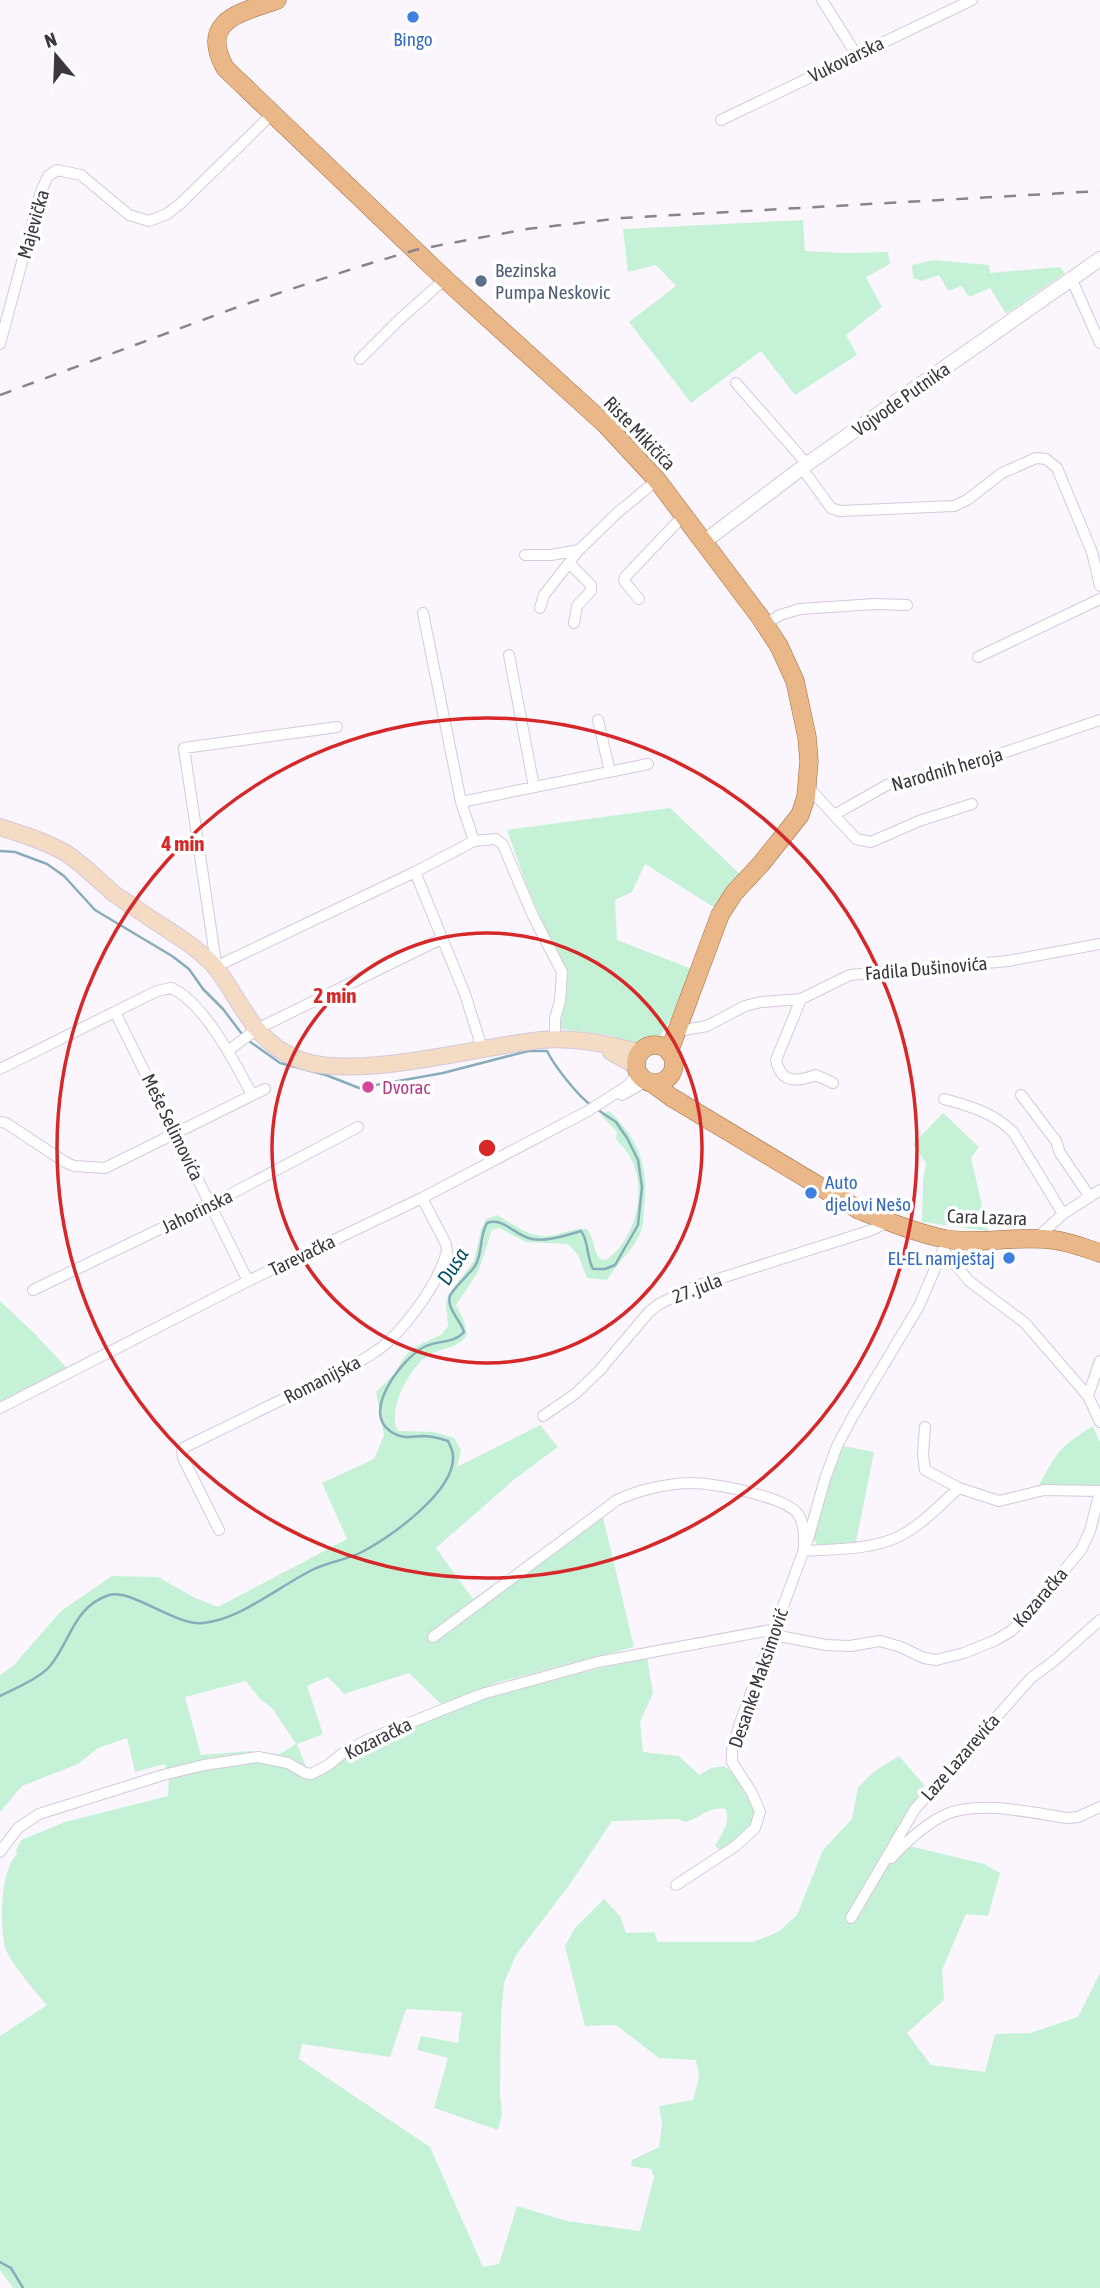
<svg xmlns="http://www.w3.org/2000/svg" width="1100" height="2288" font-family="'Asap Condensed',sans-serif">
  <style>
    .green { fill: #c5f2d6; fill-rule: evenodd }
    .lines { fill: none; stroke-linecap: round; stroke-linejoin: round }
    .stream { stroke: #87adbb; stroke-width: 2.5 }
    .minor-casing { stroke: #d5c9dc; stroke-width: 12 }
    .tertiary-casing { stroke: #d5c9dc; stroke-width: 16 }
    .secondary-casing { stroke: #d5c9dc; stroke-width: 18 }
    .primary-casing { stroke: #a36b3b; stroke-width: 19 }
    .minor { stroke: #fff; stroke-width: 10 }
    .tertiary { stroke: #fff; stroke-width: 14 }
    .secondary { stroke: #f4dbc4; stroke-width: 16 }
    .primary { stroke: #e9b788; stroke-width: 18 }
    .rail { stroke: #89848c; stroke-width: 2.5; stroke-dasharray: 12 12; stroke-linecap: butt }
    .ring { fill: none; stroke: #d62828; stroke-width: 3.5 }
    .shop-dot { fill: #3f7fe0; stroke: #fff; stroke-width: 2.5 }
    .service-dot { fill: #5c6f8a; stroke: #fff; stroke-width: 2.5 }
    .hotel-dot { fill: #d1479c; stroke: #fff; stroke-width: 2.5 }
    .labels { text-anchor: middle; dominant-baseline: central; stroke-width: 7; stroke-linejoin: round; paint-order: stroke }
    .shop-label { font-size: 19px; fill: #366cbe; stroke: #fff }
    .street-label { font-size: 19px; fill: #3d3840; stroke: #fff }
    .service-label { font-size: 19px; fill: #4e5e75; stroke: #fff; text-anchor: start }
    .hotel-label { font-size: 19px; fill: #b23c85; stroke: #fff; text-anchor: start }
    .water-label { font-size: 21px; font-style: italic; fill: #005163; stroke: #fff }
    .centre { fill: #d62828; stroke: #fff; stroke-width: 3.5 }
    .ring-label { font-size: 21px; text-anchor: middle; font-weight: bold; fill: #d62828; stroke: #fff; stroke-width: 7; stroke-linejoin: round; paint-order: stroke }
  </style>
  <rect width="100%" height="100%" fill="#fbf6fe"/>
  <!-- green -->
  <path class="green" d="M803,220L805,251L844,253L888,252L890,264L866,277L882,307L846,335L857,355L795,395L761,351L691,403L629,322L676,286L656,265L628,272L623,229Z
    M933,260L989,265L990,273L1060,267L1065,273L1006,314L990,288L969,297L962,286L948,291L939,275L922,281L913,278L912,265Z
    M670,808L741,875L715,908L645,864L632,892L615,900L617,940L692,969L671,1019L659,1037L636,1047L609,1035L560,1029L567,979L526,884L507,830Z
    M609,1111C640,1140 649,1168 644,1209C643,1216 644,1225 641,1231C634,1250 617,1263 607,1280L587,1278L578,1255L568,1244L526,1242L499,1228L492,1230L478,1272L456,1305L464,1321L467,1335C458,1349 443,1347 429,1355C412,1364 384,1414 399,1431L434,1432L454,1438L461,1450L457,1467L540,1425L558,1447L516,1478L436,1548L473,1599L601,1509L634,1647L499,1682L441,1704L409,1673L344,1694L328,1677L307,1686L323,1734L297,1744L311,1779L355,1748L483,1699L534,1684L647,1657L653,1693L640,1722L643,1752L679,1756L699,1775L711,1768L724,1766L730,1770L747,1792L755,1812L752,1827L722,1852L715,1846C721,1835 732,1821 725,1809C709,1806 700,1818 686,1822L677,1819L612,1821L570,1884L516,1955L504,1983L501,2015L500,2094L502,2114L498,2130L434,2108L448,2058L417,2050L421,2036L458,2043L462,2012L406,2009L390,2057L302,2044L299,2059L430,2147L483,2267L499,2264L517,2206L567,2221L640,2231L654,2177L651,2169L631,2166L632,2160L659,2147L662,2125L659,2106L693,2100L699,2078L696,2060L659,2058L616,2025L585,2026L565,1946L575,1928L604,1899L620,1916L626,1933L654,1932L658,1942H753L778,1932L797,1915L823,1850L852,1819L858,1787L876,1770L899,1756L925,1786L892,1839L901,1844L984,1864L1000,1873L988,1916L966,1914L942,1970L944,2000L907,2033L931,2065L985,2072L995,2034L1030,2033L1078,2017L1100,1973V2288H13L0,2270V2036L47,2005C34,1990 12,1965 5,1948C0,1925 0,1870 17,1854L16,1851L21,1840L65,1822L168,1796L169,1778L165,1764L135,1772L127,1738L98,1748L78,1764L22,1786L0,1812V1675L13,1666L61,1611L112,1576L158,1577L193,1597L218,1607L347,1539L322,1483L374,1459L384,1435L376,1392L394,1374L403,1359L411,1349L442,1334L448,1326L446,1304L448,1295L474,1261L481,1230L486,1219L497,1215C514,1224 528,1238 549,1236C562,1234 574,1227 587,1229C595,1238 592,1250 600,1259L606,1260C636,1239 648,1189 630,1157C626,1150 621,1145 616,1139L617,1132L601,1115ZM246,1681L260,1699L272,1708L296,1744L280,1754L249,1751L201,1755L185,1697Z
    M943,1113L979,1147L971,1158L988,1231L922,1222L923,1181L926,1163L913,1144Z
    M0,1301L34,1333L67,1368L0,1401Z
    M1093,1426L1100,1443V1487H1038C1057,1452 1059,1447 1093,1426Z
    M843,1446L874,1452L856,1542L817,1545L813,1538L831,1474Z"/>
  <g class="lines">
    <!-- stream -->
    <path class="stream" d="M0,851L15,852L47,864L64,876L95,910L172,956L189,969L203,989L223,1009L242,1034
      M249,1041L280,1063L326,1075L359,1088L443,1073L528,1051H547C555,1067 578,1096 592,1106
      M0,1696C14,1689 40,1678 50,1666C71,1641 73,1607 109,1595C131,1588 175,1626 203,1623C241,1619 278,1587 312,1570C328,1562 346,1560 362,1552C390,1537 455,1492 453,1456C453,1451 450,1445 448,1441C439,1438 431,1436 422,1436C410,1437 401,1439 390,1431C361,1411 403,1358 424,1347C437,1340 454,1344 464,1332C461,1321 446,1308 450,1296C453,1288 469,1275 475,1266C483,1253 479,1237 487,1223C504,1217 515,1236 532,1239C548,1242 566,1235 581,1231C589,1241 586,1256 593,1269H605L615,1265L638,1225L642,1187L638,1160L627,1138L616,1122L598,1110
      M0,2262L11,2268L23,2288"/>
    <defs>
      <path id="minor" d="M822,0L856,54
        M721,120L972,0
        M1072,280L1100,343
        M0,344L41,191L48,176L57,170L81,175L129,215L149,221L167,214L181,203L272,114
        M360,359L400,319L445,279
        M736,383L807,464
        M802,468L831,508L840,511L954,506L967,500L1002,473L1036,458L1046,459L1057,468L1092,552L1100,586
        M525,555H551L579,550
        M569,563L591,585V591L577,606L574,623
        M639,599L624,581L625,577L685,514
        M540,608L544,595L579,550L616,514L657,480
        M423,613L461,802L474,841
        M765,624L780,615L800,609L875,604L907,605
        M509,655L534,787
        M978,657L1100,599
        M598,720L610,772
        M337,727L184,748L215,956V967L415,872L474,841L496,839L503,845L533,916L562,972L560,1001L555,1018V1039
        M807,786L834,815L887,785L901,781L932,777L1100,720
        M461,802L648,764
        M834,815L856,839L871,842L919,821L972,804
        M415,872L465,994L482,1048
        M801,999L776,1060C781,1084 797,1082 816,1075L833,1083
        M115,1012L248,1281
        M678,1031L707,1026L745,1006L761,1002L801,999L850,975L1008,961L1100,944
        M229,1050L257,1029L441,939
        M0,1069L157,991L171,988C203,1001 236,1064 252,1095
        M622,1095L647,1081
        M1021,1095L1056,1141L1060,1153L1090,1197
        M944,1099C970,1106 994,1113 1013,1132L1063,1214
        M0,1122L6,1123L65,1162L74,1166L105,1168L265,1089
        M1036,1239L1063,1214L1100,1190
        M945,1245L943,1250L969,1281L1025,1323L1088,1396
        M33,1290L210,1205L358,1127
        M1100,1361L1088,1396L1100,1422
        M0,1408L248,1281L422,1198L588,1111L627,1086L639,1073
        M543,1416L575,1394L599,1371L649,1312L659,1304L696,1286L869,1231L889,1222
        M925,1427L923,1455L925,1470L959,1488L999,1501L1044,1490L1100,1491
        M219,1530L183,1458L182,1451L185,1447L359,1362C368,1356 379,1350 387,1343C411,1320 438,1283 447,1252L446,1244L422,1198
        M774,1635L826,1645L850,1646L880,1641L901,1647L924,1658L936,1660L964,1653L996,1640L1011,1631L1025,1617L1081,1550L1090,1531L1100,1491
        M433,1637L617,1500C639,1490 665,1484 690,1483C712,1483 785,1496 798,1514C805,1524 804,1539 804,1551C835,1549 872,1550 900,1536C922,1525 941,1504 959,1488
        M0,1852L18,1828L39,1814L163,1775L204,1765L258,1757L288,1763L305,1773L311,1774L327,1766L343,1753L369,1739L482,1694L598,1662L776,1629
        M891,1858C907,1841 926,1823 947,1814C980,1800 1032,1813 1067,1818L1078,1817L1100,1807
        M676,1885L737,1845L755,1828L760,1812L752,1793L732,1762V1750L741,1720L808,1539L825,1479L837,1446L853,1416L919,1306L943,1250
        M851,1918L915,1809L1031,1678L1054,1661L1100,1620"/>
      <path id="tertiary" d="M705,541L807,464L1100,259"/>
      <path id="secondary" d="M0,827C22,834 44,841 64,852C82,863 97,879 113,893C123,900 134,907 144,914C167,930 197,946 216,968C243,1003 251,1038 295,1058C352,1083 477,1046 541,1040C576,1037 608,1044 641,1053
        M611,1052L637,1066"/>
      <path id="primary" d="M277,0C240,13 199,20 225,68L445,279L605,424L657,480L760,617L779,646L795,681L807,737L809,761L806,797L800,815L761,864L734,893L720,915L669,1052
        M636 1064a19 19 0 1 1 38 0a19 19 0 1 1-38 0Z
        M652,1083L671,1097L859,1210C887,1221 916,1233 946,1239C982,1245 1018,1235 1054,1240C1070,1242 1085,1248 1100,1253"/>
    </defs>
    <!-- minor casing -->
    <use href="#minor" class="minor-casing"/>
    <!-- tertiary casing -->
    <use href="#tertiary" class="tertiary-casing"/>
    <!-- secondary casing -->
    <use href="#secondary" class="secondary-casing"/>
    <!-- primary casing -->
    <use href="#primary" class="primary-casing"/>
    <!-- minor -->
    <use href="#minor" class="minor"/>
    <!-- tertiary -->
    <use href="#tertiary" class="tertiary"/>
    <!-- secondary -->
    <use href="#secondary" class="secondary"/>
    <!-- primary -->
    <use href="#primary" class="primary"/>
    <!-- rail -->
    <path class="rail" d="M0,395L243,305L355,268L415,250L446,244L527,229L622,218L1100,191"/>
  </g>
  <!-- distance rings -->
  <g class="ring">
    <circle cx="487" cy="1148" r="215"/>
    <circle cx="487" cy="1148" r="430"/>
  </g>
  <!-- markers -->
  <g class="shop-dot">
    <circle cx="413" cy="17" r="7"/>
    <circle cx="811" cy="1193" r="7"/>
    <circle cx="1009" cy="1258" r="7"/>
  </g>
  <circle class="service-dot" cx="481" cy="281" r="7"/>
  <circle class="hotel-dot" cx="368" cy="1087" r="7"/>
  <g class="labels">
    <!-- shop labels -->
    <g class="shop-label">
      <text x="413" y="39">Bingo</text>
      <text x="825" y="1182" text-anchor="start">Auto<tspan x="825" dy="22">djelovi Nešo</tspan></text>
      <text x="995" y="1258" text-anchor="end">EL-EL namještaj</text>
    </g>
    <!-- street labels -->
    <g class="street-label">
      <text transform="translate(846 59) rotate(-26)">Vukovarska</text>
      <text transform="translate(33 224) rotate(-74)">Majevička</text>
      <text transform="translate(901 399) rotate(-35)">Vojvode Putnika</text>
      <text transform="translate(640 433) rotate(46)">Riste Mikičića</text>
      <text transform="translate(947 769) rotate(-16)">Narodnih heroja</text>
      <text transform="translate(926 968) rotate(-5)">Fadila Dušinovića</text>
      <text transform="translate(173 1127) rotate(64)">Meše Selimovića</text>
      <text transform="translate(197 1211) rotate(-26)">Jahorinska</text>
      <text transform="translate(987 1217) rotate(2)">Cara Lazara</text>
      <text transform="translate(302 1255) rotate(-26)">Tarevačka</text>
      <text transform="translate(697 1288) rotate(-21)">27. jula</text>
      <text transform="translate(322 1379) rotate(-27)">Romanijska</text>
      <text transform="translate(1040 1597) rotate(-49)">Kozaračka</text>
      <text transform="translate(758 1678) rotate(-71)">Desanke Maksimović</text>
      <text transform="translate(378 1738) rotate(-26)">Kozaračka</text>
      <text transform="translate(960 1757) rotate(-49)">Laze Lazarevića</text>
    </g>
    <!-- service labels -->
    <g class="service-label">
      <text x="495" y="270">Bezinska<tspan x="495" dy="22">Pumpa Neskovic</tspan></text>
    </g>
    <!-- hotel labels -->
    <g class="hotel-label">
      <text x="382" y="1087">Dvorac</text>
    </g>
    <!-- water labels -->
    <g class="water-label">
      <text transform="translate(452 1266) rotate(-58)">Dusa</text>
    </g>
  </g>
  <circle cx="487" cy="1148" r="10" class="centre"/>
  <g class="ring-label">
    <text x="183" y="851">4 min</text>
    <text x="335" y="1003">2 min</text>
  </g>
  <!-- north arrow -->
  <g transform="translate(56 56) rotate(341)" stroke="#ffffff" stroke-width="5" paint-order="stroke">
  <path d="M0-5L12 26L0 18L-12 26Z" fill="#3d3840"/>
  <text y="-10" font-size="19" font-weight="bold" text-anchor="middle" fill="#3d3840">N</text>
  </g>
</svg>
